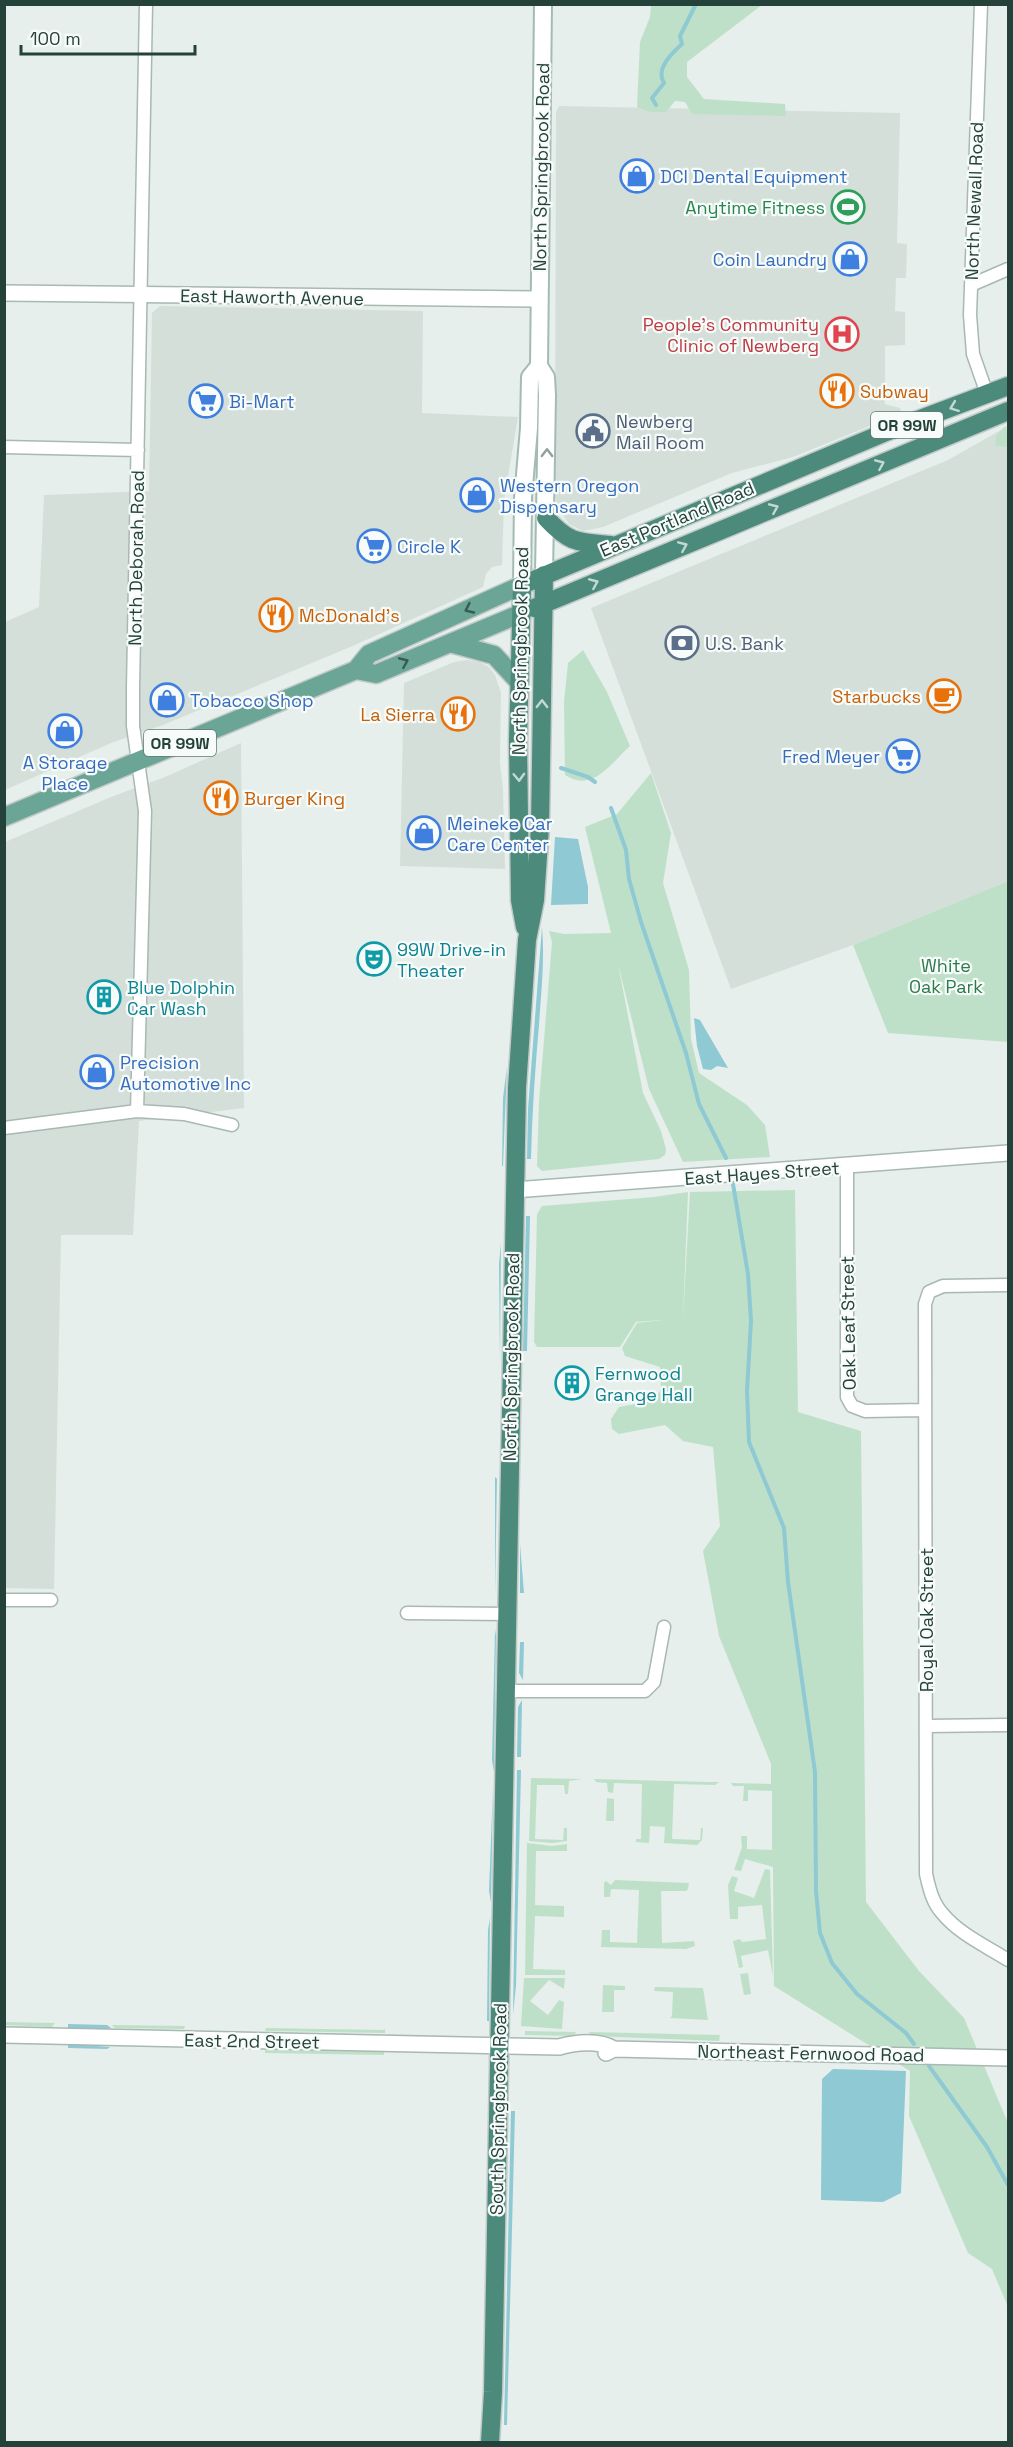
<svg xmlns="http://www.w3.org/2000/svg" width="1013" height="2447" font-family="'Space Grotesk',sans-serif">
  <style>
    .built { fill: #d4dfda }
    .green { fill: #bfe0c8 }
    .water { fill: #8ec9d4 }
    .lines { fill: none; stroke-linecap: round; stroke-linejoin: round }
    .stream { stroke: #8ec9d4; stroke-width: 4 }
    .minor-casing { stroke: #a8b8b2; stroke-width: 15 }
    .tertiary-casing { stroke: #a8b8b2; stroke-width: 18 }
    .secondary-casing { stroke: #a4bbb3; stroke-width: 20 }
    .primary-casing { stroke: #c2cac8; stroke-width: 21 }
    .trunk-casing { stroke: #c2cac8; stroke-width: 21 }
    .minor { stroke: #fff; stroke-width: 12 }
    .tertiary { stroke: #fff; stroke-width: 15 }
    .secondary { stroke: #fff; stroke-width: 16 }
    .primary { stroke: #6aa596; stroke-width: 18 }
    .trunk { stroke: #4c8a7c; stroke-width: 18 }
    .oneway { stroke: #c4d9d4 }
    .oneway2 { stroke: #92a09c }
    .oneway3 { stroke: #365b51 }
    .labels { text-anchor: middle; dominant-baseline: central; stroke-width: 4.5; stroke-linejoin: round; paint-order: stroke }
    .shield { fill: #f7fbf9; stroke: #637a73; stroke-width: 1.5 }
    .shield-label { font-size: 16px; font-weight: bold; fill: #24423a }
    .street-label { font-size: 18px; fill: #24423a; stroke: #f7fbf9 }
    .shop-label { font-size: 18px; fill: #366cbe; stroke: #f7fbf9; text-anchor: start }
    .leisure-label { font-size: 18px; fill: #27864d; stroke: #f7fbf9; text-anchor: end }
    .health-label { font-size: 18px; fill: #be3a42; stroke: #f7fbf9; text-anchor: end }
    .food-label { font-size: 18px; fill: #c56008; stroke: #f7fbf9; text-anchor: start }
    .service-label { font-size: 18px; fill: #4e5e75; stroke: #f7fbf9; text-anchor: start }
    .culture-label { font-size: 18px; fill: #0d838f; stroke: #f7fbf9; text-anchor: start }
    .park-label { font-size: 18px; fill: #2d7a4b; stroke: #f7fbf9 }
  </style>
  <rect width="100%" height="100%" fill="#e6efeb"/>
  <!-- built -->
  <path class="built" d="M559,106L900,113L897,243L907,244L906,278H896L895,311L905,312V345L885,346V404L900,408L902,413L793,457L732,473L603,527L583,531L569,524L558,508L555,493L556,112Z
    M160,306L423,311L422,413L518,417L504,500L502,565L492,567L486,574L483,587L355,645L163,725L111,743L5,790V622L39,607L44,495L149,491L152,313Z
    M1008,426V881L853,945L731,989L591,608L948,460Z
    M467,660L479,662L489,667L495,675L501,693L500,763L503,789L505,869L400,866L404,683L454,662Z
    M241,743L244,1108L139,1121L133,1235H61L54,1589L5,1588V842L111,797L165,777Z"/>
  <!-- green -->
  <path class="green" d="M651,5H762L687,62V77L704,99L785,104L786,116L692,114L685,102L675,101L666,112H649L637,107L640,42L650,17Z
    M1005,426L1008,436V447L995,446L996,436Z
    M583,650L607,692L630,746C610,764 593,793 565,775L564,702L568,663Z
    M651,773L671,833L663,883L689,970L691,1039L699,1073L747,1105L765,1125L770,1157L683,1162L649,1089L618,964L643,1093L661,1131L666,1149L665,1155L659,1159L542,1171L537,1166L539,1101L552,942L549,931L564,934L611,933L585,827L617,814Z
    M1008,881V1042L888,1033L853,945Z
    M795,1190L798,1412L861,1431L866,1902L919,1971L964,2018L1008,2123V2307L992,2269L968,2253L909,2116L910,2071L774,1986L773,1867L745,1859L741,1871L734,1870L742,1847L741,1836H747V1849L772,1850V1791L748,1790V1801H743L744,1786H733L731,1783L771,1784V1764L719,1636L703,1551L720,1526L713,1447L683,1441L665,1425L619,1434L612,1429L611,1419L619,1407L652,1401L661,1390L660,1367L625,1356L622,1348L637,1323L663,1320L636,1322L620,1347H537L534,1342L537,1214L542,1206L654,1197L688,1192L683,1319L690,1192Z
    M531,1778L582,1779L569,1781L568,1794H565L564,1785H537L535,1839L563,1840L564,1828H567V1841L552,1843L529,1841Z
    M594,1779L707,1782H719L715,1785L674,1784L672,1839L700,1840L701,1828H703L702,1840L697,1845L664,1843L665,1827L650,1826L649,1843L636,1842V1839H641L642,1784L614,1783L613,1793L608,1792L607,1783L596,1782Z
    M607,1798L614,1799V1821H606Z
    M527,1843L552,1846L567,1844V1851H536L535,1905L564,1906V1917L535,1916L533,1969L565,1970V1975H525Z
    M765,1869L770,1870L773,1976L768,1950L741,1956L743,1967L739,1968L733,1941L740,1939L742,1942L766,1939L762,1905L738,1907V1919H730L728,1885L732,1876L738,1878L734,1891L754,1898Z
    M615,1880L689,1883L688,1889L686,1891H661L662,1943L694,1941L695,1946L686,1949L601,1947L602,1930H610V1942L637,1943L639,1890L611,1889L610,1897H604V1883L606,1881L611,1885Z
    M748,1973L751,1994L744,1995L740,1974Z
    M524,1978H565L564,1989L549,1980L530,2001L548,2015L559,2000L564,2002L562,2029L521,2026Z
    M603,1985L625,1986V1990H614V2012H602Z
    M655,1987L703,1988L708,2020L670,2018L672,2016L673,1992L654,1991Z
    M5,2022L55,2023L52,2027L5,2025Z
    M112,2025L185,2026L184,2029L115,2028Z
    M266,2028L383,2030L385,2029V2033L265,2031Z
    M525,2031L576,2032L574,2036L525,2035Z
    M589,2032L720,2035L719,2041L591,2036Z
    M265,2050L384,2052V2055L265,2053Z"/>
  <!-- water -->
  <path class="water" d="M555,837L578,839L588,887V904L551,905Z
    M542,927C545,960 541,992 539,1025C535,1070 532,1114 531,1159H527L528,1109Z
    M694,1018L700,1020L728,1068L717,1066L711,1070L703,1069L697,1046Z
    M507,1067L503,1166H502L503,1098Z
    M526,1216H530L527,1351H523Z
    M501,1243L500,1362L499,1264Z
    M495,1477L497,1479L495,1596Z
    M520,1544L524,1593H520Z
    M495,1629L496,1636L494,1772L492,1760Z
    M520,1642H524L523,1680L519,1673Z
    M522,1700L521,1757H517L518,1707Z
    M517,1770H521L516,1985L513,2015Z
    M493,1787L491,1902L489,1891Z
    M490,1918L489,2021H487L488,1930Z
    M68,2024L107,2025L111,2028L102,2030H68Z
    M68,2044L110,2047L107,2049L68,2048Z
    M833,2069L906,2071L901,2193L883,2202L821,2200L822,2079Z
    M511,2111H515L507,2425H504Z"/>
  <g class="lines">
    <!-- stream -->
    <path class="stream" d="M656,105L652,98L664,83C655,69 672,53 682,44L680,36L696,4
      M561,768L588,777L595,782
      M611,808L626,850L629,879L641,922L686,1053L699,1104L726,1158
      M733,1184L748,1274L751,1321L747,1391L749,1442L784,1528L788,1582L815,1772L816,1891L820,1933L832,1963L857,1994L906,2033L914,2044
      M929,2066L987,2147L1008,2185"/>
    <defs>
      <path id="minor" d="M981,4L970,315L973,354L987,394
        M971,285L1008,269
        M4,447L138,450
        M137,1111L145,811L133,726V688L146,4
        M4,1128L137,1111L184,1114L232,1125
        M847,1166V1397L852,1406L865,1411L925,1410
        M1008,1285L943,1286L929,1292L925,1304L926,1874C929,1887 932,1902 942,1913C959,1934 986,1946 1008,1960
        M4,1600H51
        M407,1613L508,1614
        M507,1691H645L654,1682L664,1627
        M926,1726L1008,1725"/>
      <path id="tertiary" d="M4,293L539,299
        M514,1190L1008,1153
        M4,2035L559,2047C576,2042 599,2040 614,2049
        M606,2053L614,2049L1008,2058"/>
      <path id="secondary" d="M543,4L539,366L546,377L547,395L544,575
        M522,585L523,498L529,428L530,377L539,366"/>
      <path id="primary" d="M450,643L494,655L518,681
        M356,670L376,674L522,613
        M4,817L356,670L369,654L522,585"/>
      <path id="trunk" d="M546,518C570,544 578,542 611,545
        M534,608L1008,411
        M525,927L520,900L518,740L522,585L886,432L1008,386
        M490,2442L493,2392L517,1088L527,940L535,900L540,827L544,575"/>
    </defs>
    <!-- minor casing -->
    <use href="#minor" class="minor-casing"/>
    <!-- tertiary casing -->
    <use href="#tertiary" class="tertiary-casing"/>
    <!-- secondary casing -->
    <use href="#secondary" class="secondary-casing"/>
    <!-- primary casing -->
    <use href="#primary" class="primary-casing"/>
    <!-- trunk casing -->
    <use href="#trunk" class="trunk-casing"/>
    <!-- minor -->
    <use href="#minor" class="minor"/>
    <!-- tertiary -->
    <use href="#tertiary" class="tertiary"/>
    <!-- secondary -->
    <use href="#secondary" class="secondary"/>
    <!-- primary -->
    <use href="#primary" class="primary"/>
    <!-- trunk -->
    <use href="#trunk" class="trunk"/>
  </g>
  <!-- one-way arrows -->
  <defs><path id="oneway-chevron" d="M-2-3.5L2.5 0L-2 3.5" fill="none" stroke-width="1.6" stroke-linecap="round" stroke-linejoin="round" transform="scale(1.5)"/></defs>
  <g class="oneway">
    <use href="#oneway-chevron" transform="translate(954 407) rotate(159)"/>
    <use href="#oneway-chevron" transform="translate(880 464) rotate(-23)"/>
    <use href="#oneway-chevron" transform="translate(774 508) rotate(-23)"/>
    <use href="#oneway-chevron" transform="translate(683 546) rotate(-23)"/>
    <use href="#oneway-chevron" transform="translate(594 583) rotate(-23)"/>
    <use href="#oneway-chevron" transform="translate(542 704) rotate(-89)"/>
    <use href="#oneway-chevron" transform="translate(519 777) rotate(88)"/>
  </g>
  <use class="oneway2" href="#oneway-chevron" transform="translate(547 453) rotate(-90)"/>
  <g class="oneway3">
    <use href="#oneway-chevron" transform="translate(469 609) rotate(155)"/>
    <use href="#oneway-chevron" transform="translate(404 662) rotate(-23)"/>
  </g>
  <!-- icons -->
  <defs>
    <symbol id="shop-ring" viewBox="-11 -11 22 22"><circle r="9.5" fill="#f7fbf9" stroke="#3f7fe0" stroke-width="1.5"/><path d="M-5-2.5h2.3a2.7 3.5 0 0 1 5.4 0H5L5.5 6h-11ZM-1.5-2.5h3a1.5 2.3 0 0 0-3 0Z" fill="#3f7fe0"/></symbol>
    <symbol id="stadium-ring" viewBox="-11 -11 22 22"><circle r="9.5" fill="#f7fbf9" stroke="#2e9e5b" stroke-width="1.5"/><path d="M0-5a6.5 5 0 1 0 0 10a6.5 5 0 1 0 0-10ZM-3.5-1.8h7v3.6h-7Z" fill="#2e9e5b"/></symbol>
    <symbol id="hospital-ring" viewBox="-11 -11 22 22"><circle r="9.5" fill="#f7fbf9" stroke="#e0444e" stroke-width="1.5"/><path d="M-5-5h3v3.5h4V-5h3V5h-3V1.5h-4V5h-3Z" fill="#e0444e"/></symbol>
    <symbol id="restaurant-ring" viewBox="-11 -11 22 22"><circle r="9.5" fill="#f7fbf9" stroke="#e8710a" stroke-width="1.5"/><path d="M-5-6h1v4h1v-4h1v4h1v-4h1v5L-1.5 .5V6h-2V.5L-5-1ZM5-6V6H3V1.5H1.5Q1.5-4 5-6Z" fill="#e8710a"/></symbol>
    <symbol id="supermarket-ring" viewBox="-11 -11 22 22"><circle r="9.5" fill="#f7fbf9" stroke="#3f7fe0" stroke-width="1.5"/><path d="M-6-5.5h2.5l.6 2H6L4.5 2H-2.5L-4.4-4H-6ZM-1.5 3.2a1.3 1.3 0 1 0 .1 0ZM3 3.2a1.3 1.3 0 1 0 .1 0Z" fill="#3f7fe0"/></symbol>
    <symbol id="civic-ring" viewBox="-11 -11 22 22"><circle r="9.5" fill="#f7fbf9" stroke="#5c6f8a" stroke-width="1.5"/><path d="M-.6-6.5H3V-4.5H.6V-3L4-1V1h2V6H-6V1h2V-1L-.6-3ZM-1.2 2.5V6h2.4V2.5Z" fill="#5c6f8a"/></symbol>
    <symbol id="bank-ring" viewBox="-11 -11 22 22"><circle r="9.5" fill="#f7fbf9" stroke="#5c6f8a" stroke-width="1.5"/><path d="M-6-4H6V4H-6ZM0-2.3a2.3 2.3 0 1 0 0 4.6a2.3 2.3 0 1 0 0-4.6Z" fill="#5c6f8a"/></symbol>
    <symbol id="cafe-ring" viewBox="-11 -11 22 22"><circle r="9.5" fill="#f7fbf9" stroke="#e8710a" stroke-width="1.5"/><path d="M-5.5-4.5H6V0H3Q3 3.5 0 3.5H-2.5Q-5.5 3.5-5.5 0ZM3-3.2v2h1.7v-2ZM-6 4.5H4V6H-6Z" fill="#e8710a"/></symbol>
    <symbol id="theatre-ring" viewBox="-11 -11 22 22"><circle r="9.5" fill="#f7fbf9" stroke="#0f9aa8" stroke-width="1.5"/><path d="M-5-5.5Q0-4 5-5.5V0Q5 5 0 6Q-5 5-5 0ZM-3.3-2.5H-1v1.5H-3.3ZM1-2.5H3.3v1.5H1ZM-2.8 1Q0 5.5 2.8 1Z" fill="#0f9aa8"/></symbol>
    <symbol id="building-ring" viewBox="-11 -11 22 22"><circle r="9.5" fill="#f7fbf9" stroke="#0f9aa8" stroke-width="1.5"/><path d="M-4-6H4V6H1V3H-1V6H-4ZM-2.5-4.3h1.7v1.8h-1.7ZM.8-4.3h1.7v1.8H.8ZM-2.5-1h1.7V.8h-1.7ZM.8-1h1.7V.8H.8Z" fill="#0f9aa8"/></symbol>
  </defs>
  <g fill-rule="evenodd">
    <use href="#shop-ring" x="618" y="157" width="38" height="38"/>
    <use href="#stadium-ring" x="829" y="188" width="38" height="38"/>
    <use href="#shop-ring" x="831" y="240" width="38" height="38"/>
    <use href="#hospital-ring" x="823" y="315" width="38" height="38"/>
    <use href="#restaurant-ring" x="818" y="372" width="38" height="38"/>
    <use href="#supermarket-ring" x="187" y="382" width="38" height="38"/>
    <use href="#civic-ring" x="574" y="412" width="38" height="38"/>
    <use href="#shop-ring" x="458" y="476" width="38" height="38"/>
    <use href="#supermarket-ring" x="355" y="527" width="38" height="38"/>
    <use href="#restaurant-ring" x="257" y="596" width="38" height="38"/>
    <use href="#bank-ring" x="663" y="624" width="38" height="38"/>
    <use href="#cafe-ring" x="925" y="677" width="38" height="38"/>
    <use href="#shop-ring" x="148" y="681" width="38" height="38"/>
    <use href="#restaurant-ring" x="439" y="695" width="38" height="38"/>
    <use href="#shop-ring" x="46" y="712" width="38" height="38"/>
    <use href="#supermarket-ring" x="884" y="737" width="38" height="38"/>
    <use href="#restaurant-ring" x="202" y="779" width="38" height="38"/>
    <use href="#shop-ring" x="405" y="814" width="38" height="38"/>
    <use href="#theatre-ring" x="355" y="940" width="38" height="38"/>
    <use href="#building-ring" x="85" y="978" width="38" height="38"/>
    <use href="#shop-ring" x="78" y="1053" width="38" height="38"/>
    <use href="#building-ring" x="553" y="1364" width="38" height="38"/>
  </g>
  <g class="labels">
    <!-- shield labels -->
    <g class="shield">
      <rect x="871" y="412" width="72" height="26" rx="4.5"/>
      <rect x="144" y="730" width="72" height="26" rx="4.5"/>
    </g>
    <g class="shield-label">
      <text x="907" y="425">OR 99W</text>
      <text x="180" y="743">OR 99W</text>
    </g>
    <!-- street labels -->
    <g class="street-label">
      <text transform="translate(541 167) rotate(-89)">North Springbrook Road</text>
      <text transform="translate(974 201) rotate(-88)">North Newall Road</text>
      <text transform="translate(272 297) rotate(1)">East Haworth Avenue</text>
      <text transform="translate(677 519) rotate(-23)">East Portland Road</text>
      <text transform="translate(136 558) rotate(-89)">North Deborah Road</text>
      <text transform="translate(520 651) rotate(-89)">North Springbrook Road</text>
      <text transform="translate(762 1173) rotate(-4)">East Hayes Street</text>
      <text transform="translate(848 1323) rotate(-91)">Oak Leaf Street</text>
      <text transform="translate(511 1357) rotate(-89)">North Springbrook Road</text>
      <text transform="translate(926 1620) rotate(-90)">Royal Oak Street</text>
      <text transform="translate(252 2041) rotate(1)">East 2nd Street</text>
      <text transform="translate(811 2053) rotate(1)">Northeast Fernwood Road</text>
      <text transform="translate(498 2109) rotate(-89)">South Springbrook Road</text>
    </g>
    <!-- shop labels -->
    <g class="shop-label">
      <text x="660" y="176">DCI Dental Equipment</text>
      <text x="827" y="259" text-anchor="end">Coin Laundry</text>
      <text x="229" y="401">Bi-Mart</text>
      <text x="500" y="485">Western Oregon<tspan x="500" dy="21">Dispensary</tspan></text>
      <text x="397" y="546">Circle K</text>
      <text x="190" y="700">Tobacco Shop</text>
      <text x="880" y="756" text-anchor="end">Fred Meyer</text>
      <text x="65" y="762" text-anchor="middle">A Storage<tspan x="65" dy="21">Place</tspan></text>
      <text x="447" y="823">Meineke Car<tspan x="447" dy="21">Care Center</tspan></text>
      <text x="120" y="1062">Precision<tspan x="120" dy="21">Automotive Inc</tspan></text>
    </g>
    <!-- leisure labels -->
    <g class="leisure-label">
      <text x="825" y="207">Anytime Fitness</text>
    </g>
    <!-- health labels -->
    <g class="health-label">
      <text x="819" y="324">People's Community<tspan x="819" dy="21">Clinic of Newberg</tspan></text>
    </g>
    <!-- food labels -->
    <g class="food-label">
      <text x="860" y="391">Subway</text>
      <text x="299" y="615">McDonald's</text>
      <text x="921" y="696" text-anchor="end">Starbucks</text>
      <text x="435" y="714" text-anchor="end">La Sierra</text>
      <text x="244" y="798">Burger King</text>
    </g>
    <!-- service labels -->
    <g class="service-label">
      <text x="616" y="421">Newberg<tspan x="616" dy="21">Mail Room</tspan></text>
      <text x="705" y="643">U.S. Bank</text>
    </g>
    <!-- culture labels -->
    <g class="culture-label">
      <text x="397" y="949">99W Drive-in<tspan x="397" dy="21">Theater</tspan></text>
      <text x="127" y="987">Blue Dolphin<tspan x="127" dy="21">Car Wash</tspan></text>
      <text x="595" y="1373">Fernwood<tspan x="595" dy="21">Grange Hall</tspan></text>
    </g>
    <!-- park labels -->
    <g class="park-label">
      <text x="946" y="965">White<tspan x="946" dy="21">Oak Park</tspan></text>
    </g>
  </g>
  <!-- border -->
  <rect width="1013" height="2447" fill="none" stroke="#24423a" stroke-width="12"/>
  <!-- scale -->
  <path d="M21 45v9h174v-9" fill="none" stroke="#24423a" stroke-width="3"/>
  <text x="30" y="45" font-size="18" fill="#24423a" stroke="#f7fbf9" stroke-width="4.5" paint-order="stroke">100 m</text>
</svg>
